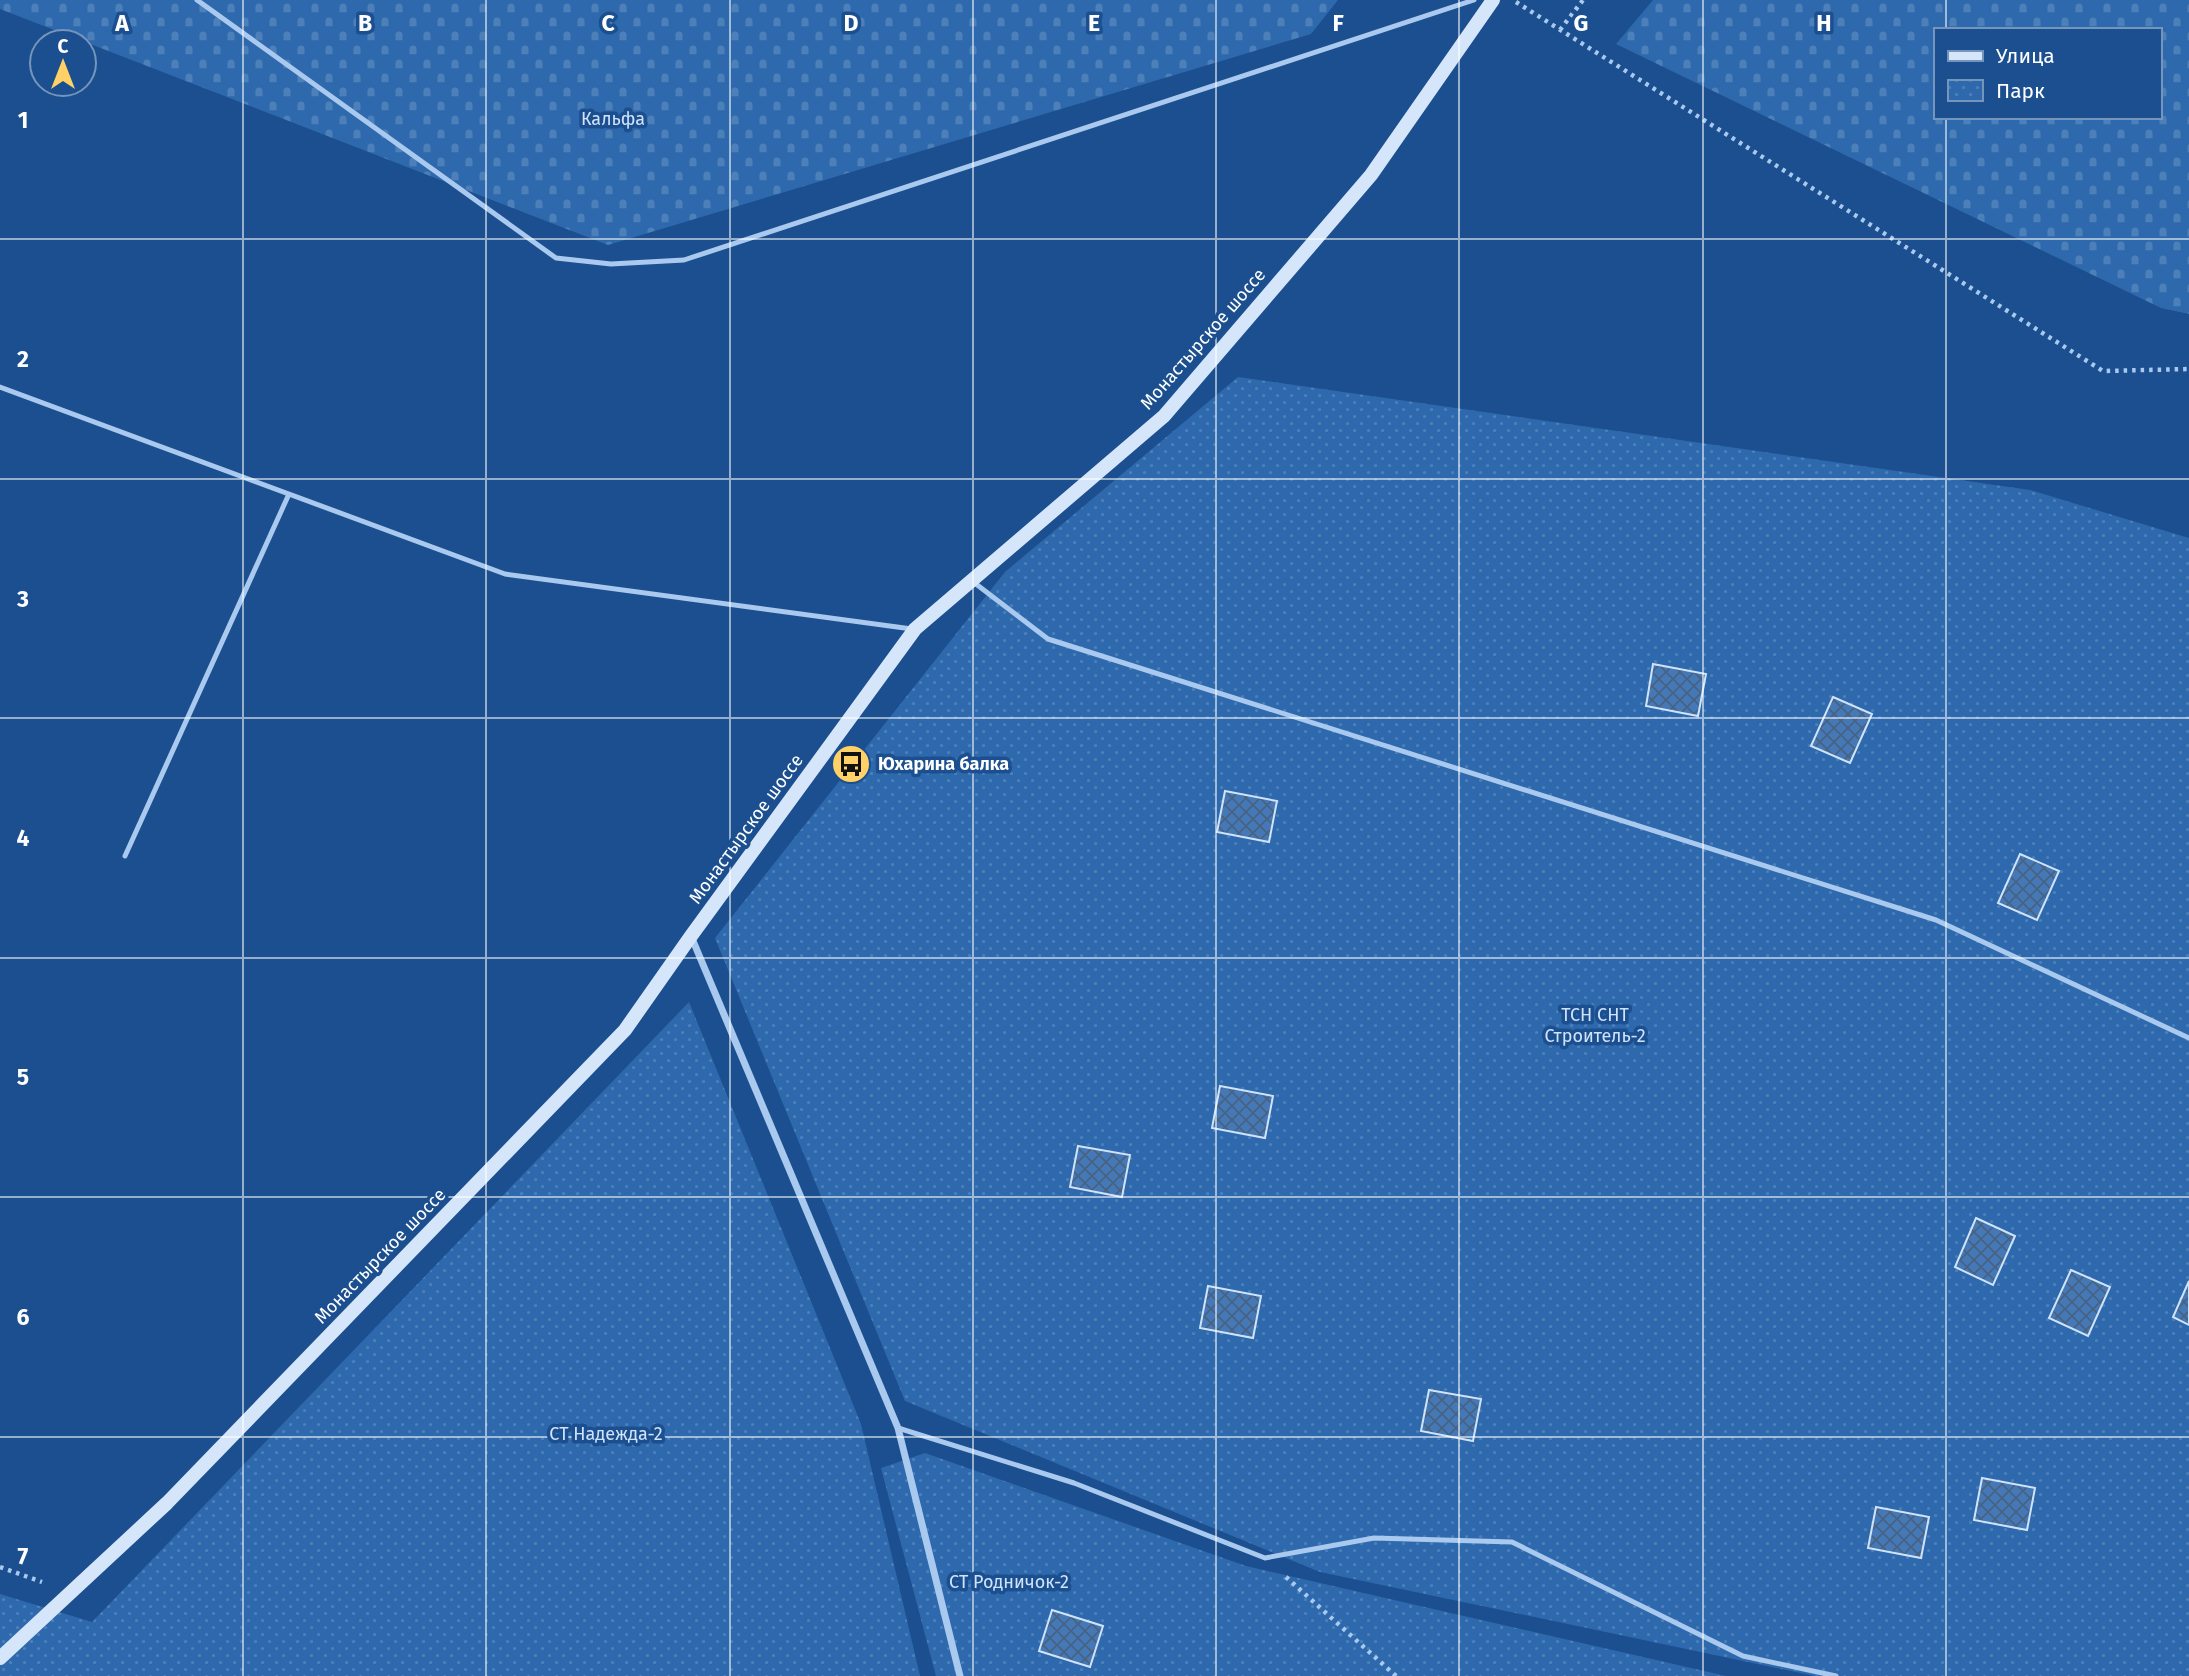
<svg xmlns="http://www.w3.org/2000/svg" width="2189" height="1676" font-family="'Fira Sans',sans-serif">
  <style>
    .cemetery { fill: url(#cemetery-stones); fill-rule: evenodd }
    .park { fill: url(#park-dots) }
    .building { fill: url(#building-cross-hatch); stroke: #cfe3fa; stroke-width: 2 }
    .lines { fill: none; stroke-linecap: round; stroke-linejoin: round }
    .path { stroke: #a9c9ee; stroke-width: 4.5; stroke-dasharray: 3.5 5; stroke-linecap: butt }
    .service { stroke: #a9c9ee; stroke-width: 5 }
    .minor { stroke: #a9c9ee; stroke-width: 7 }
    .secondary { stroke: #d6e6fa; stroke-width: 14 }
    .grid { fill: none; stroke: #fff; stroke-width: 2; stroke-opacity: 0.55 }
    .labels { text-anchor: middle; dominant-baseline: central; stroke-width: 7; stroke-linejoin: round; paint-order: stroke }
    .park-label { font-size: 18px; fill: #cfe3fa; stroke: #1b4f8f }
    .street-label { font-size: 18px; fill: #fff; stroke: #1b4f8f }
    .poi-label { font-size: 18px; font-weight: bold; fill: #fff; stroke: #1b4f8f; text-anchor: start }
    .grid-label { font-size: 23px; text-anchor: middle; font-weight: bold; fill: #fff; stroke: #1b4f8f; stroke-width: 7; stroke-linejoin: round; paint-order: stroke }
  </style>
  <defs>
    <pattern id="cemetery-stones" width="16" height="16" patternUnits="userSpaceOnUse" patternTransform="scale(1.75)"><rect width="16" height="16" fill="#2e69ad"/><path d="M2 7V4a2 2 0 0 1 4 0v3zM10 15v-3a2 2 0 0 1 4 0v3z" fill="#4d80b9"/></pattern>
    <pattern id="park-dots" width="8" height="8" patternUnits="userSpaceOnUse" patternTransform="scale(1.75)"><rect width="8" height="8" fill="#2e69ad"/><path d="M2 2h.1M6 6h.1" fill="none" stroke="#4d80b9" stroke-width="1.8" stroke-linecap="round"/></pattern>
    <pattern id="building-cross-hatch" width="8" height="8" patternUnits="userSpaceOnUse" patternTransform="scale(1.75)"><rect width="8" height="8" fill="#4478b7"/><path d="M0 0l8 8M0 8l8-8" fill="none" stroke="#486282"/></pattern>
  </defs>
  <rect width="100%" height="100%" fill="#1b4f8f"/>
  <!-- cemetery -->
  <path class="cemetery" d="M0,0H1338L1311,34L608,245L0,9Z
    M1653,0H2189V314L2161,308L1616,44ZM1935,30H2159V117H1935Z"/>
  <!-- park -->
  <path class="park" d="M1238,377L2030,490L2189,538V1676H1815L1320,1572L905,1401L715,938L1005,572Z
    M689,1002L861,1424L920,1676H0V1594L92,1622Z
    M925,1453L1246,1566L1726,1676H936L881,1468Z"/>
  <!-- building -->
  <path class="building" d="M1653,664L1706,674L1698,716L1646,706Z
    M1833,697L1872,714L1850,763L1811,746Z
    M1225,791L1277,801L1269,842L1217,832Z
    M2020,854L2059,871L2037,920L1998,903Z
    M1220,1086L1273,1096L1265,1138L1212,1128Z
    M1078,1146L1130,1155L1122,1197L1070,1187Z
    M1976,1218L2015,1236L1993,1285L1955,1267Z
    M2071,1270L2110,1287L2088,1336L2049,1318Z
    M2189,1281V1325L2173,1317Z
    M1208,1286L1261,1296L1253,1338L1200,1328Z
    M1429,1390L1481,1399L1473,1441L1421,1431Z
    M1982,1478L2035,1488L2027,1530L1974,1520Z
    M1876,1507L1929,1517L1921,1558L1868,1548Z
    M1052,1610L1103,1626L1090,1667L1039,1651Z"/>
  <g class="lines">
    <!-- path -->
    <path class="path" d="M1516,2L2103,371L2189,369
      M1560,30L1583,0
      M0,1567L42,1582
      M1286,1577L1396,1676"/>
    <!-- service -->
    <path class="service" d="M197,0L556,258L611,264L684,260L1474,0
      M0,387L505,574L912,629
      M972,581L1048,639L1936,920L2189,1038
      M125,856L289,494
      M898,1428L1074,1483L1265,1558L1374,1538L1512,1542L1743,1656L1836,1676"/>
    <!-- minor -->
    <path class="minor" d="M691,936L898,1428L960,1676"/>
    <!-- secondary -->
    <path class="secondary" d="M0,1658L167,1503L625,1030L691,936L915,629L1164,416L1371,175L1493,0"/>
  </g>
  <!-- grid -->
  <path class="grid" d="M243,0V1676M486,0V1676M730,0V1676M973,0V1676M1216,0V1676M1459,0V1676M1703,0V1676M1946,0V30M1946,117V1676M0,239H2189M0,479H2189M0,718H2189M0,958H2189M0,1197H2189M0,1437H2189"/>
  <!-- icons -->
  <defs>
    <symbol id="bus-disc" viewBox="-11 -11 22 22"><circle r="9.5" fill="#ffd166" stroke="#1b4f8f"/><path d="M-5-6H5V4H4V6H2V4H-2V6H-4V4H-5ZM-3.5-4V0h7V-4ZM-3.5 1.2v1.5H-2V1.2ZM2 1.2v1.5H3.5V1.2Z" fill="#111"/></symbol>
  </defs>
  <g fill-rule="evenodd">
    <use href="#bus-disc" x="829" y="742" width="44" height="44"/>
  </g>
  <g class="labels">
    <!-- park labels -->
    <g class="park-label">
      <text x="613" y="119">Кальфа</text>
      <text x="1595" y="1015">ТСН СНТ<tspan x="1595" dy="21">Строитель-2</tspan></text>
      <text x="606" y="1434">СТ Надежда-2</text>
      <text x="1009" y="1582">СТ Родничок-2</text>
    </g>
    <!-- street labels -->
    <g class="street-label">
      <text transform="translate(1203 339) rotate(-49)">Монастырское шоссе</text>
      <text transform="translate(746 829) rotate(-54)">Монастырское шоссе</text>
      <text transform="translate(380 1256) rotate(-46)">Монастырское шоссе</text>
    </g>
    <!-- poi labels -->
    <g class="poi-label">
      <text x="878" y="764">Юхарина балка</text>
    </g>
  </g>
  <g class="grid-label">
    <text x="122" y="31">A</text>
    <text x="365" y="31">B</text>
    <text x="608" y="31">C</text>
    <text x="851" y="31">D</text>
    <text x="1094" y="31">E</text>
    <text x="1338" y="31">F</text>
    <text x="1581" y="31">G</text>
    <text x="1824" y="31">H</text>
    <text x="23" y="128">1</text>
    <text x="23" y="367">2</text>
    <text x="23" y="607">3</text>
    <text x="23" y="846">4</text>
    <text x="23" y="1085">5</text>
    <text x="23" y="1325">6</text>
    <text x="23" y="1564">7</text>
  </g>
  <!-- legend -->
  <rect x="1934" y="28" width="228" height="91" fill="#1b4f8f" stroke="#7695bc" stroke-width="2"/>
  <rect x="1948" y="51" width="35" height="10" fill="#d6e6fa" stroke="#7695bc" stroke-width="2"/>
  <text x="1996" y="63" font-size="21" fill="#ffffff">Улица</text>
  <rect x="1948" y="80" width="35" height="21" fill="url(#park-dots)" stroke="#7695bc" stroke-width="2"/>
  <text x="1996" y="98" font-size="21" fill="#ffffff">Парк</text>
  <!-- north arrow -->
  <g transform="translate(63 63)"><circle r="33" fill="#1b4f8f" stroke="#7695bc" stroke-width="2"/>
  <path d="M0-5L12 26L0 18L-12 26Z" fill="#ffd166"/>
  <text y="-10" font-size="19" font-weight="bold" text-anchor="middle" fill="#ffffff">С</text>
  </g>
</svg>
